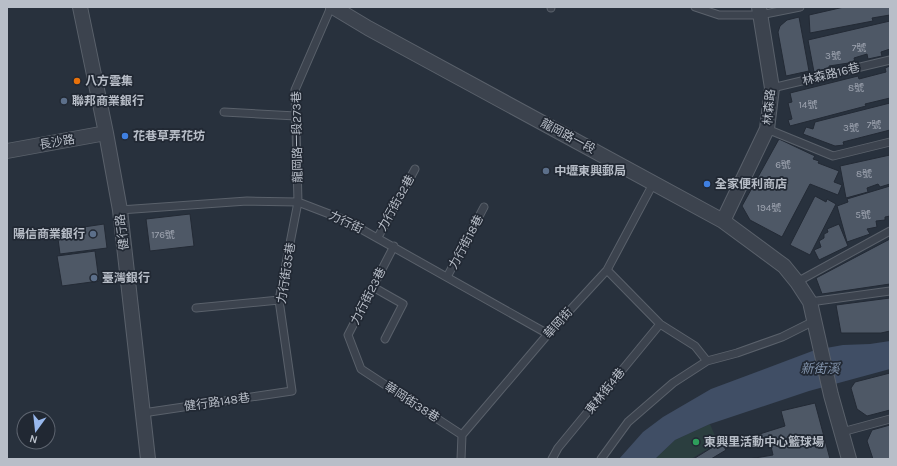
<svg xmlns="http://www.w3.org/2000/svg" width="897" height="466" font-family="Karla,'Noto Sans TC',sans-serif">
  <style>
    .green { fill: #2b3e3f }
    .water { fill: #404e65 }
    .building { fill: #4e5866; stroke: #232a35 }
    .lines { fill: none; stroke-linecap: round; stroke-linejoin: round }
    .service-casing { stroke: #5a616b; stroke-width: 9 }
    .minor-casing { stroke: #5a616b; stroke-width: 16 }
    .service { stroke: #3c434e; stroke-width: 7 }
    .minor { stroke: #3c434e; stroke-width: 14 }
    .food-dot { fill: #e8710a; stroke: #212833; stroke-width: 1.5 }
    .service-dot { fill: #5c6f8a; stroke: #212833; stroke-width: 1.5 }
    .shop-dot { fill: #3f7fe0; stroke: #212833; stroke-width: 1.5 }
    .leisure-dot { fill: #2e9e5b; stroke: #212833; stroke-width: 1.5 }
    .labels { text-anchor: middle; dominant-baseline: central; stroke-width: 3.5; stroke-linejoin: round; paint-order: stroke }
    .number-label { font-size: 10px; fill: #9ea4b0 }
    .street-label { font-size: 12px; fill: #b8bec8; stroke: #212833 }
    .poi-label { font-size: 12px; font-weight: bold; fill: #b8bec8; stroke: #212833; text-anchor: start }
    .water-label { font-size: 13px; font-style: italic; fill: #8394ac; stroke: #212833 }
  </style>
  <rect width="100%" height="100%" fill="#28313d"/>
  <!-- green -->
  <path class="green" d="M710,424L718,443L691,459H655L675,440Z"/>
  <!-- water -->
  <path class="water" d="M890,341V369L809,391L710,424L675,440L655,459H619L643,432L663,417L711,389L815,350L843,345L870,344Z"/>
  <!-- building -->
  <path class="building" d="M844,7H890V15L872,18L873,21L810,33L809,15Z
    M799,17L809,71L786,76L778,32L780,26L787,20Z
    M890,21V49L881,52L882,56L868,59L867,54L854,58L855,62L829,66V68L814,72L808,40Z
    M890,66V98L865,104L866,106L790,126L788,120L792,119L788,103L792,102L790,93L858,76L859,79L886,72L885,68Z
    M890,103V130L843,142L844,145L835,146L803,134L806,127L813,129L815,122Z
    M779,139L815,156L813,159L819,161L818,163L839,171L834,182L842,185L838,195L810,184L782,237L750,220L742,206Z
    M890,155V184L880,187L878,184L867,188L868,192L846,198L840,166Z
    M890,186V216L885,217V220L876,221L877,227L867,229L870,234L847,242L837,206L848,202L847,199Z
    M815,196L826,202L827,199L836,204L810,255L790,245Z
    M190,214L194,246L150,251L146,219Z
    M104,224L107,248L60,254L57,231Z
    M839,224L848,246L819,260L814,250L821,247L819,241L824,238V234L828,232L827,229Z
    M890,239V284L822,294L816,278Z
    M95,251L99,281L62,286L57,256Z
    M890,298V331L881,333H841L836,305Z
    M890,373V410L867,416L857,409L851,388L855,382Z
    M815,403L830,459H749L773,455L770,442L749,448L747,438L785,426L781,411Z
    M890,425V459H873L867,441L872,430Z
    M721,442L726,450L711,459H695V458Z"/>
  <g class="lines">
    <defs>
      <path id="service" d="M695,7L719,15H760L800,7
        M551,8V7
        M772,88L890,60
        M224,112L296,116
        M767,129L833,156L890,142
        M120,210L247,201L298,202L345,220L548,334
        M378,237L415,169
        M394,246L348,335L361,369L462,435
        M607,270L660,324L695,346L707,361
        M447,277L484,207
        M797,282L890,231
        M373,287L403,304L385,339
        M810,302L890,291
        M196,308L279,300
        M143,413L292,391L279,300L298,202L295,90L331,7
        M842,432L890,419
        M461,459L462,435L548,334L607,270L654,182
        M552,459L558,448L660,324
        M601,459L628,422L673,383L707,361L737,353L782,337L814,321"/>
      <path id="minor" d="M80,7L106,133L120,210L148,459
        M333,7L368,28L723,221L784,266L797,282L810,302L831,395L849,459
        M7,151L106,133
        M723,221L767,129L772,88L759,7"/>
    </defs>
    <!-- service casing -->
    <use href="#service" class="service-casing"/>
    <!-- minor casing -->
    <use href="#minor" class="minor-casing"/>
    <!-- service -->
    <use href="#service" class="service"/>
    <!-- minor -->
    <use href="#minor" class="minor"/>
  </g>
  <!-- markers -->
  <circle class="food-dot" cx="77" cy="81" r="4"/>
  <g class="service-dot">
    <circle cx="64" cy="101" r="4"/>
    <circle cx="546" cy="171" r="4"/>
    <circle cx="93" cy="234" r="4"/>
    <circle cx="94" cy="278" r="4"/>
  </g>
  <g class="shop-dot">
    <circle cx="125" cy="136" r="4"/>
    <circle cx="707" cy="184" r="4"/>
  </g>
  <circle class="leisure-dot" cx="696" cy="442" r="4"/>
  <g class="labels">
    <!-- number labels -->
    <g class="number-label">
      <text x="859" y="48">7號</text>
      <text x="833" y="56">3號</text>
      <text x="856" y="88">8號</text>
      <text x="808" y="105">14號</text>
      <text x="874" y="125">7號</text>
      <text x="851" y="128">3號</text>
      <text x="783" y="165">6號</text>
      <text x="864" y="174">8號</text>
      <text x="769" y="208">194號</text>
      <text x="863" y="215">5號</text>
      <text x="163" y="235">176號</text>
    </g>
    <!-- street labels -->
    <g class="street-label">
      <text transform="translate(831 74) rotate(-14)">林森路16巷</text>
      <text transform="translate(769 107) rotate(-85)">林森路</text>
      <text transform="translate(568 136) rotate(28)">龍岡路一段</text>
      <text transform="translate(297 137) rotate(-91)">龍岡路一段273巷</text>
      <text transform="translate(57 142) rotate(-10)">長沙路</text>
      <text transform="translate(396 203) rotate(-61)">力行街32巷</text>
      <text transform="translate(346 222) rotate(25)">力行街</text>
      <text transform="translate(122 232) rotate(-97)">健行路</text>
      <text transform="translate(466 242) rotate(-62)">力行街18巷</text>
      <text transform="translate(286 273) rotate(-81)">力行街35巷</text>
      <text transform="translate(368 296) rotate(-63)">力行街23巷</text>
      <text transform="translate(558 323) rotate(-48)">華岡街</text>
      <text transform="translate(605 391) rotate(-51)">東林街4巷</text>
      <text transform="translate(217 402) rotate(-8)">健行路148巷</text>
      <text transform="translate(412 402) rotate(33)">華岡街38巷</text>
    </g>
    <!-- poi labels -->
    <g class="poi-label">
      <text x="85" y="81">八方雲集</text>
      <text x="72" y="101">聯邦商業銀行</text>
      <text x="133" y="136">花巷草弄花坊</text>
      <text x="554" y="171">中壢東興郵局</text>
      <text x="715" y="184">全家便利商店</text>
      <text x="85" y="234" text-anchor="end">陽信商業銀行</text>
      <text x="102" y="278">臺灣銀行</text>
      <text x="704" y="442">東興里活動中心籃球場</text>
    </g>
    <!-- water labels -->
    <g class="water-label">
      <text x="820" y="368">新街溪</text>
    </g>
  </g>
  <!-- border -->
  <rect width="897" height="466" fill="none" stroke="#b8bec8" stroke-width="16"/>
  <!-- north arrow -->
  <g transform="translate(36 430) rotate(195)"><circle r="19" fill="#212833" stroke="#5d646f"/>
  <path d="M0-3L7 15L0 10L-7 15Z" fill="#98b8ed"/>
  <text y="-6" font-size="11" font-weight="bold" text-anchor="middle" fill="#b8bec8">N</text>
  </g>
</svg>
